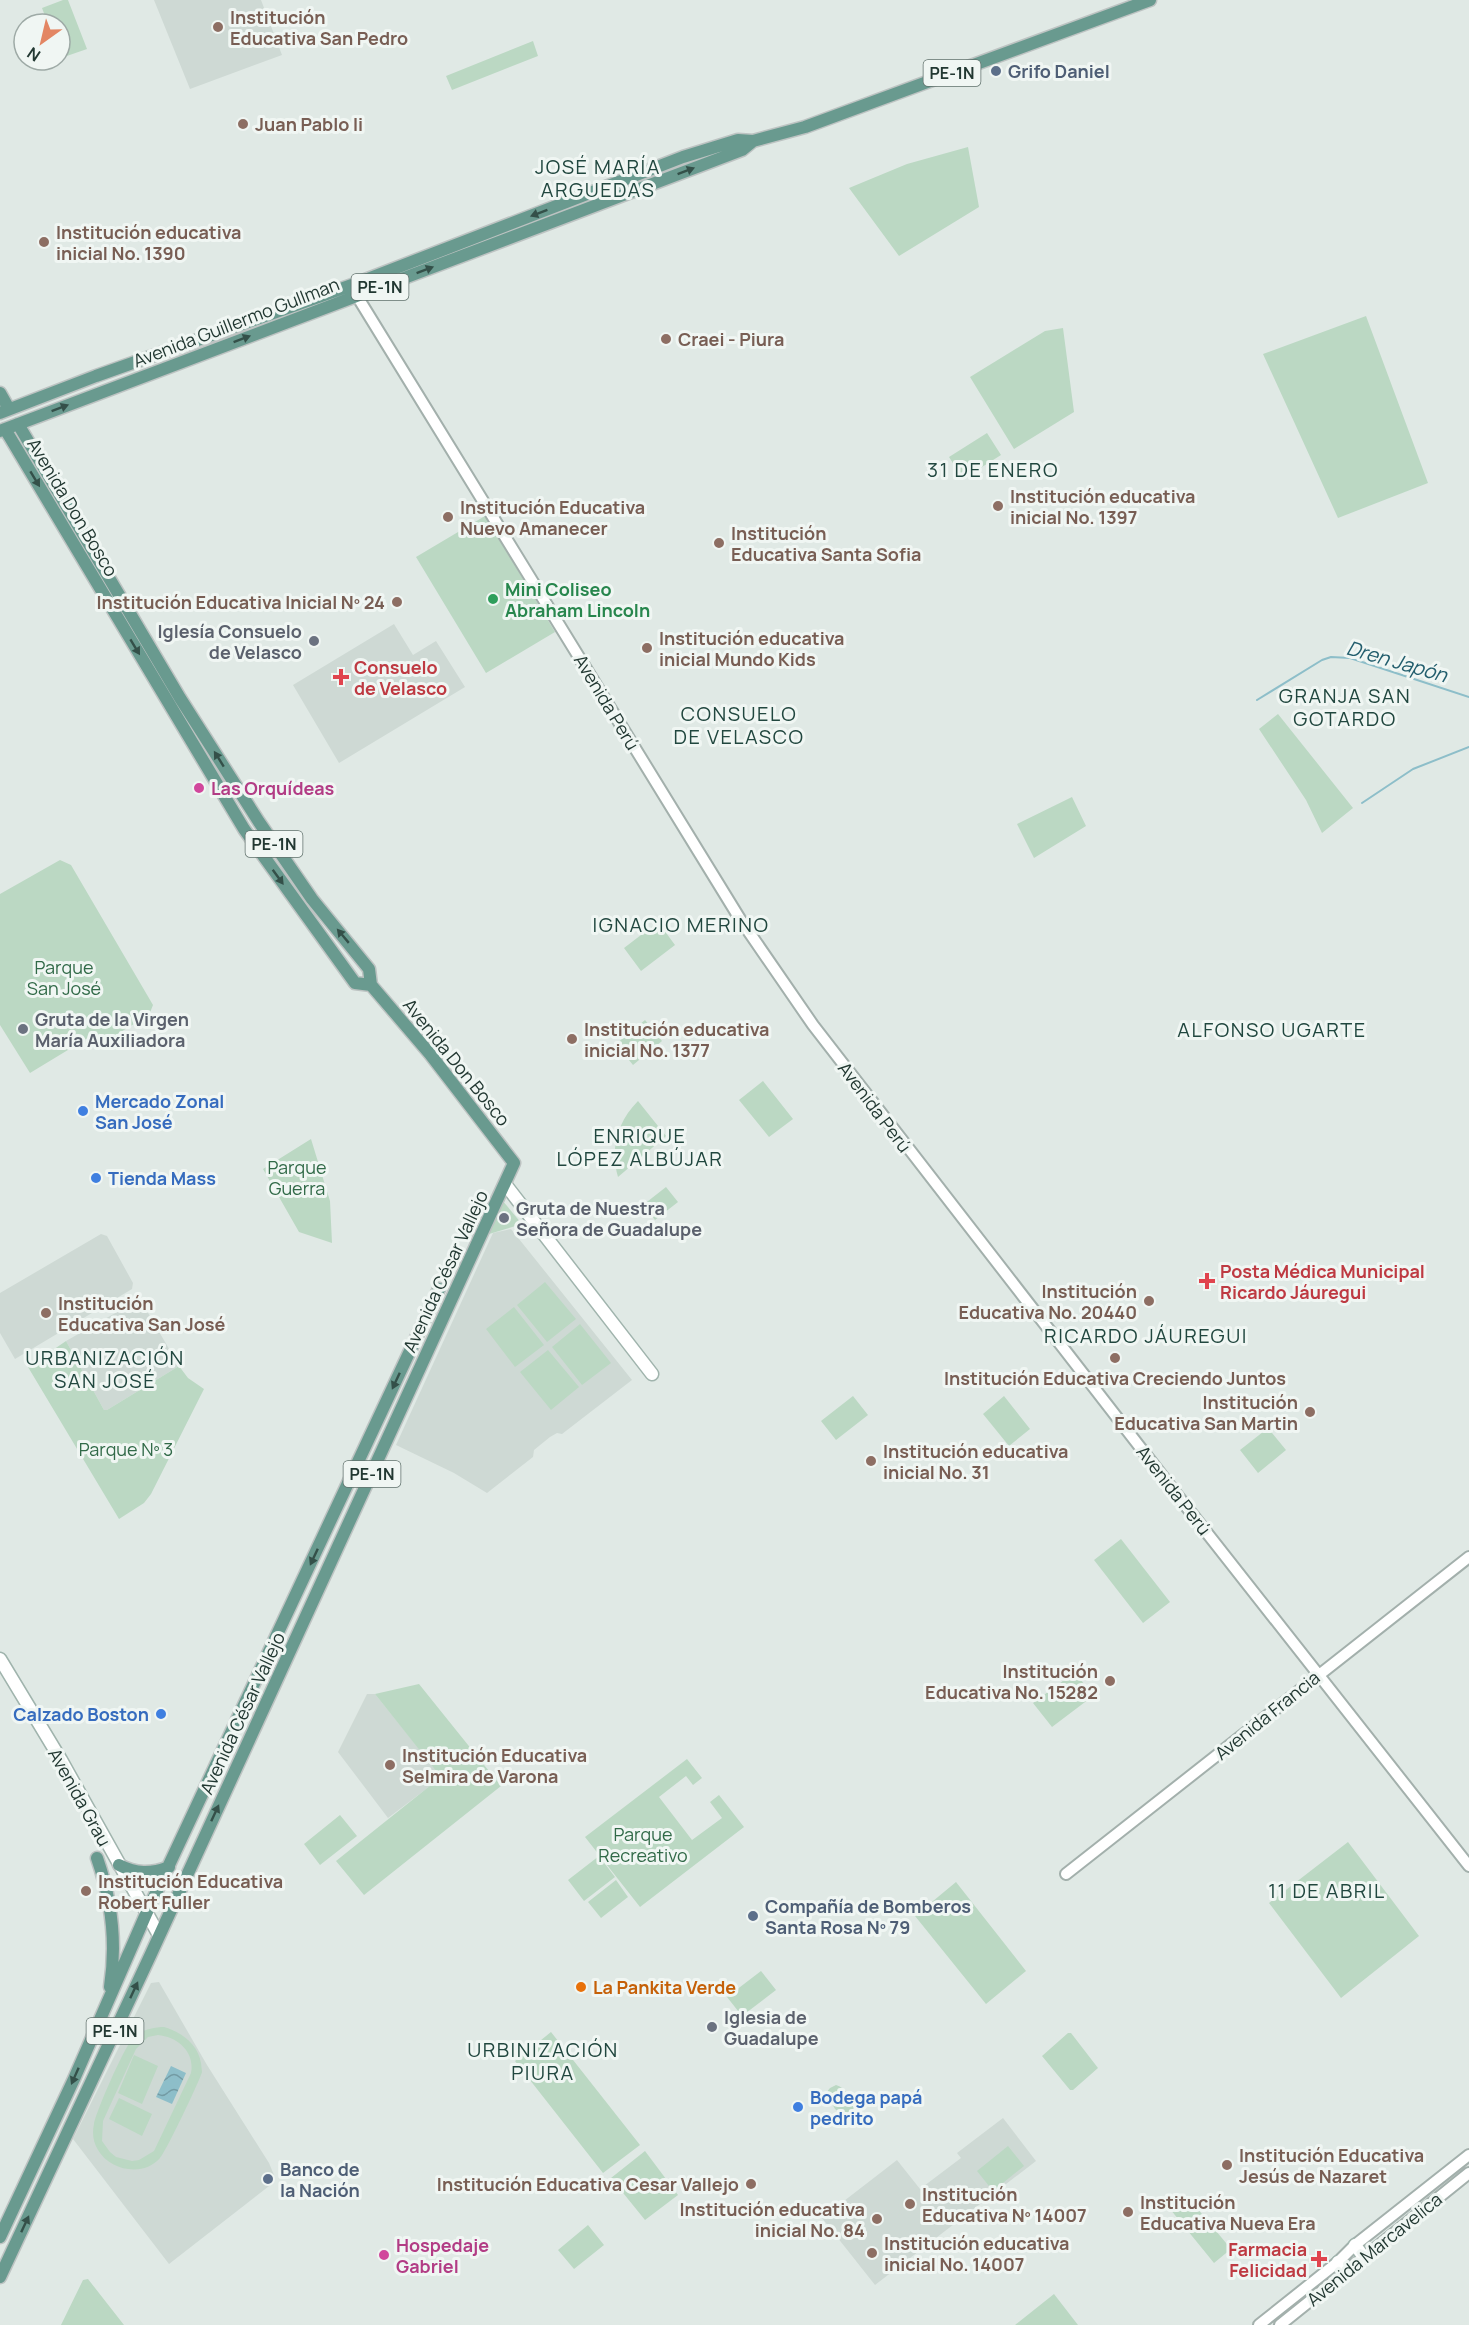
<svg xmlns="http://www.w3.org/2000/svg" width="1469" height="2325" font-family="Manrope,sans-serif">
  <style>
    .built { fill: #ced9d4 }
    .green { fill: #bbd8c3; fill-rule: evenodd }
    .water { fill: url(#water-waves) }
    .lines { fill: none; stroke-linecap: round; stroke-linejoin: round }
    .stream { stroke: #8dbec9; stroke-width: 2 }
    .tertiary-casing { stroke: #a3b0ac; stroke-width: 14 }
    .secondary-casing { stroke: #a0b4ad; stroke-width: 15 }
    .primary-casing { stroke: #bdc3c2; stroke-width: 15 }
    .tertiary { stroke: #fff; stroke-width: 10 }
    .secondary { stroke: #fff; stroke-width: 12 }
    .primary { stroke: #699a8f; stroke-width: 12 }
    .oneway { fill: #345049 }
    .education-dot { fill: #8d6e63; stroke: #f0f6f3; stroke-width: 2 }
    .service-dot { fill: #5c6f8a; stroke: #f0f6f3; stroke-width: 2 }
    .leisure-dot { fill: #2e9e5b; stroke: #f0f6f3; stroke-width: 2 }
    .worship-dot { fill: #6b7280; stroke: #f0f6f3; stroke-width: 2 }
    .health-dot { fill: #e0444e; stroke: #f0f6f3; stroke-width: 2 }
    .hotel-dot { fill: #d1479c; stroke: #f0f6f3; stroke-width: 2 }
    .shop-dot { fill: #3f7fe0; stroke: #f0f6f3; stroke-width: 2 }
    .food-dot { fill: #e8710a; stroke: #f0f6f3; stroke-width: 2 }
    .labels { text-anchor: middle; dominant-baseline: central; stroke-width: 6; stroke-linejoin: round; paint-order: stroke }
    .shield { fill: #f0f6f3; stroke: #60716c; stroke-width: 1.5 }
    .shield-label { font-size: 16px; font-weight: bold; fill: #223832 }
    .education-label { font-size: 18px; font-weight: bold; fill: #785e54; stroke: #f0f6f3; text-anchor: start }
    .service-label { font-size: 18px; font-weight: bold; fill: #4e5e75; stroke: #f0f6f3; text-anchor: start }
    .street-label { font-size: 18px; fill: #223832; stroke: #f0f6f3 }
    .leisure-label { font-size: 18px; font-weight: bold; fill: #27864d; stroke: #f0f6f3; text-anchor: start }
    .worship-label { font-size: 18px; font-weight: bold; fill: #5b616d; stroke: #f0f6f3; text-anchor: start }
    .health-label { font-size: 18px; font-weight: bold; fill: #be3a42; stroke: #f0f6f3; text-anchor: start }
    .hotel-label { font-size: 18px; font-weight: bold; fill: #b23c85; stroke: #f0f6f3; text-anchor: start }
    .park-label { font-size: 18px; fill: #316a48; stroke: #f0f6f3 }
    .shop-label { font-size: 18px; font-weight: bold; fill: #366cbe; stroke: #f0f6f3; text-anchor: start }
    .food-label { font-size: 18px; font-weight: bold; fill: #c56008; stroke: #f0f6f3; text-anchor: start }
    .neighbourhood-label { font-size: 20px; letter-spacing: 1.5px; fill: #21473f; stroke: #f0f6f3 }
    .water-label { font-size: 20px; font-style: italic; fill: #235e6d; stroke: #f0f6f3 }
  </style>
  <defs>
    <pattern id="water-waves" width="16" height="10" patternUnits="userSpaceOnUse" patternTransform="scale(1.5)"><rect width="16" height="10" fill="#8dbec9"/><path d="M0 5q4-4 8 0t8 0" fill="none" stroke="#739ba4"/></pattern>
  </defs>
  <rect width="100%" height="100%" fill="#e0e9e5"/>
  <!-- built -->
  <path class="built" d="M154,0H261L282,55L190,89Z
    M394,624L413,655L436,641L465,687L339,763L293,685Z
    M511,1229L632,1380L562,1434L557,1433L550,1437L534,1450L533,1457L487,1493L454,1473L396,1445L493,1233Z
    M101,1234L107,1236L133,1283L132,1289L15,1359L0,1333V1293Z
    M140,1299L179,1366L107,1410H104L66,1341Z
    M367,1694H375L442,1777L388,1818L338,1752Z
    M159,1982L207,2065L269,2163L274,2175L273,2183L169,2264L73,2139L151,1983Z
    M1003,2118L1036,2161L875,2285L822,2218L897,2160L920,2189L961,2158L957,2153Z"/>
  <!-- green -->
  <path class="green" d="M63,0H68L87,49L61,58L60,24H48L42,8Z
    M533,41L538,56L452,90L446,76Z
    M968,147L979,207L899,256L849,188L907,164Z
    M1366,316L1428,483L1338,518L1263,354Z
    M1063,328L1074,412L1014,449L970,377L1045,331Z
    M987,433L1001,455L963,479L949,457Z
    M485,516L555,632L486,673L416,557Z
    M1278,714L1353,808L1322,833L1306,800L1259,729Z
    M1072,797L1086,826L1034,858L1017,824Z
    M60,860L71,865L153,1005L149,1015L99,1045L91,1036L30,1073L0,1025V894Z
    M658,922L675,945L641,971L624,948Z
    M645,1020L662,1041L633,1065L616,1044Z
    M763,1081L793,1119L769,1137L739,1100Z
    M638,1101L666,1136L618,1177C610,1149 617,1122 638,1101Z
    M311,1139L330,1201L332,1243L299,1232L263,1169Z
    M666,1187L678,1202L655,1220L643,1205Z
    M502,1200L522,1224L489,1234L486,1231Z
    M545,1282L576,1319L547,1342L517,1305Z
    M514,1307L544,1345L515,1367L486,1329Z
    M580,1324L611,1363L582,1385L552,1347Z
    M66,1341L104,1410H107L179,1366L188,1378L204,1389L151,1494L144,1503L119,1519L28,1367Z
    M548,1350L579,1387L551,1410L520,1372Z
    M853,1396L868,1415L836,1440L821,1421Z
    M1004,1396L1030,1429L1009,1446L983,1414Z
    M1268,1428L1286,1450L1258,1473L1240,1450Z
    M1121,1539L1170,1602L1143,1623L1094,1560Z
    M1075,1672L1093,1696L1052,1727L1033,1703Z
    M419,1684L501,1786L364,1895L336,1861L441,1777L375,1694Z
    M687,1759L702,1778L693,1785L686,1776L659,1797L692,1840L722,1818L710,1802L719,1795L744,1827L640,1907L585,1837Z
    M340,1815L357,1836L320,1865L304,1844Z
    M1348,1842L1419,1936L1341,1998L1269,1903Z
    M599,1856L615,1877L584,1901L568,1880Z
    M616,1880L628,1897L601,1918L588,1902Z
    M956,1882L1026,1971L986,2004L915,1916Z
    M761,1971L776,1990L742,2016L727,1997Z
    M164,2027C181,2032 198,2044 201,2063C201,2063 202,2071 202,2072C200,2080 166,2152 160,2158C144,2177 110,2171 98,2150C93,2142 92,2133 94,2124C96,2112 123,2050 131,2041C138,2031 152,2027 164,2027ZM158,2035C178,2037 195,2052 191,2073L154,2151L139,2160L132,2161L116,2157L110,2152L102,2141L103,2121L136,2049L148,2037Z
    M551,2032L640,2145L603,2173L515,2061Z
    M1068,2033H1071L1098,2068L1073,2090H1070L1042,2056Z
    M134,2055L158,2066L142,2104L118,2093Z
    M836,2085C845,2087 852,2099 855,2107L848,2113L843,2115L835,2109L826,2093L830,2088Z
    M119,2098L152,2114L142,2136L109,2119Z
    M1008,2146L1024,2166L993,2191L977,2171Z
    M645,2151L678,2195L645,2220L611,2178Z
    M1187,2196L1231,2249L1214,2263L1170,2209Z
    M588,2225L604,2245L574,2269L558,2250Z
    M88,2279L124,2325H61L83,2280Z
    M1054,2294L1078,2325H1015Z"/>
  <!-- water -->
  <path class="water" d="M171,2066L186,2073L172,2104L156,2097Z"/>
  <g class="lines">
    <!-- stream -->
    <path class="stream" d="M1257,700L1322,660L1331,657L1350,658L1469,697
      M1362,803L1413,769L1469,747"/>
    <defs>
      <path id="tertiary" d="M357,296L740,919L813,1025L1174,1491L1469,1866
        M1066,1874L1469,1557
        M1259,2325L1338,2262L1355,2245L1469,2155
        M1280,2325L1469,2173"/>
      <path id="secondary" d="M505,1184L652,1374
        M0,1659L61,1760L159,1935
        M1355,2245L1363,2256
        M1338,2262L1346,2272"/>
      <path id="primary" d="M0,393L9,409
        M0,413L96,376L352,285L683,157L738,140L753,141L805,127L1150,0
        M5,429L244,829L355,983L371,985
        M0,431L742,150L753,141
        M97,1858C112,1901 117,1942 110,1987
        M119,1865C136,1874 151,1874 169,1867
        M0,2237L74,2079L146,1914L439,1289
        M0,2277L150,1956L514,1163L430,1054L371,985L369,969L312,899L259,822L180,698L18,424"/>
    </defs>
    <!-- tertiary casing -->
    <use href="#tertiary" class="tertiary-casing"/>
    <!-- secondary casing -->
    <use href="#secondary" class="secondary-casing"/>
    <!-- primary casing -->
    <use href="#primary" class="primary-casing"/>
    <!-- tertiary -->
    <use href="#tertiary" class="tertiary"/>
    <!-- secondary -->
    <use href="#secondary" class="secondary"/>
    <!-- primary -->
    <use href="#primary" class="primary"/>
  </g>
  <!-- one-way arrows -->
  <defs><path id="oneway-solid" d="M-6-.8H1V-3.2L6.5 0L1 3.2V.8H-6Z" transform="scale(1.5)"/></defs>
  <g class="oneway">
    <use href="#oneway-solid" transform="translate(686 171) rotate(-21)"/>
    <use href="#oneway-solid" transform="translate(539 213) rotate(159)"/>
    <use href="#oneway-solid" transform="translate(425 270) rotate(-21)"/>
    <use href="#oneway-solid" transform="translate(242 339) rotate(-21)"/>
    <use href="#oneway-solid" transform="translate(60 408) rotate(-21)"/>
    <use href="#oneway-solid" transform="translate(35 479) rotate(59)"/>
    <use href="#oneway-solid" transform="translate(135 647) rotate(59)"/>
    <use href="#oneway-solid" transform="translate(219 759) rotate(-122)"/>
    <use href="#oneway-solid" transform="translate(278 877) rotate(54)"/>
    <use href="#oneway-solid" transform="translate(343 936) rotate(-130)"/>
    <use href="#oneway-solid" transform="translate(396 1381) rotate(115)"/>
    <use href="#oneway-solid" transform="translate(314 1557) rotate(115)"/>
    <use href="#oneway-solid" transform="translate(215 1813) rotate(-65)"/>
    <use href="#oneway-solid" transform="translate(134 1990) rotate(-65)"/>
    <use href="#oneway-solid" transform="translate(75 2076) rotate(114)"/>
    <use href="#oneway-solid" transform="translate(25 2224) rotate(-65)"/>
  </g>
  <!-- markers -->
  <g class="education-dot">
    <circle cx="218" cy="27" r="6"/>
    <circle cx="243" cy="124" r="6"/>
    <circle cx="44" cy="242" r="6"/>
    <circle cx="666" cy="339" r="6"/>
    <circle cx="998" cy="506" r="6"/>
    <circle cx="448" cy="517" r="6"/>
    <circle cx="719" cy="543" r="6"/>
    <circle cx="397" cy="602" r="6"/>
    <circle cx="647" cy="648" r="6"/>
    <circle cx="572" cy="1039" r="6"/>
    <circle cx="1149" cy="1301" r="6"/>
    <circle cx="46" cy="1313" r="6"/>
    <circle cx="1115" cy="1358" r="6"/>
    <circle cx="1310" cy="1412" r="6"/>
    <circle cx="871" cy="1461" r="6"/>
    <circle cx="1110" cy="1681" r="6"/>
    <circle cx="390" cy="1765" r="6"/>
    <circle cx="86" cy="1891" r="6"/>
    <circle cx="1227" cy="2165" r="6"/>
    <circle cx="751" cy="2184" r="6"/>
    <circle cx="910" cy="2204" r="6"/>
    <circle cx="1128" cy="2212" r="6"/>
    <circle cx="877" cy="2219" r="6"/>
    <circle cx="872" cy="2253" r="6"/>
  </g>
  <g class="service-dot">
    <circle cx="996" cy="71" r="6"/>
    <circle cx="753" cy="1916" r="6"/>
    <circle cx="268" cy="2179" r="6"/>
  </g>
  <circle class="leisure-dot" cx="493" cy="599" r="6"/>
  <g class="worship-dot">
    <circle cx="314" cy="641" r="6"/>
    <circle cx="23" cy="1029" r="6"/>
    <circle cx="504" cy="1218" r="6"/>
    <circle cx="712" cy="2027" r="6"/>
  </g>
  <g class="health-dot">
    <path d="M338 668h6v6h6v6h-6v6h-6v-6h-6v-6h6z"/>
    <path d="M1204 1272h6v6h6v6h-6v6h-6v-6h-6v-6h6z"/>
    <path d="M1316 2250h6v6h6v6h-6v6h-6v-6h-6v-6h6z"/>
  </g>
  <g class="hotel-dot">
    <circle cx="199" cy="788" r="6"/>
    <circle cx="384" cy="2255" r="6"/>
  </g>
  <g class="shop-dot">
    <circle cx="83" cy="1111" r="6"/>
    <circle cx="96" cy="1178" r="6"/>
    <circle cx="161" cy="1714" r="6"/>
    <circle cx="798" cy="2107" r="6"/>
  </g>
  <circle class="food-dot" cx="581" cy="1987" r="6"/>
  <g class="labels">
    <!-- shield labels -->
    <g class="shield">
      <rect x="923.5" y="60" width="57" height="26" rx="4.5"/>
      <rect x="351.5" y="274" width="57" height="26" rx="4.5"/>
      <rect x="245.5" y="831" width="57" height="26" rx="4.5"/>
      <rect x="343.5" y="1461" width="57" height="26" rx="4.5"/>
      <rect x="86.5" y="2018" width="57" height="26" rx="4.5"/>
    </g>
    <g class="shield-label">
      <text x="952" y="73">PE-1N</text>
      <text x="380" y="287">PE-1N</text>
      <text x="274" y="844">PE-1N</text>
      <text x="372" y="1474">PE-1N</text>
      <text x="115" y="2031">PE-1N</text>
    </g>
    <!-- education labels -->
    <g class="education-label">
      <text x="230" y="17">Institución<tspan x="230" dy="21">Educativa San Pedro</tspan></text>
      <text x="255" y="124">Juan Pablo Ii</text>
      <text x="56" y="232">Institución educativa<tspan x="56" dy="21">inicial No. 1390</tspan></text>
      <text x="678" y="339">Craei - Piura</text>
      <text x="1010" y="496">Institución educativa<tspan x="1010" dy="21">inicial No. 1397</tspan></text>
      <text x="460" y="507">Institución Educativa<tspan x="460" dy="21">Nuevo Amanecer</tspan></text>
      <text x="731" y="533">Institución<tspan x="731" dy="21">Educativa Santa Sofia</tspan></text>
      <text x="385" y="602" text-anchor="end">Institución Educativa Inicial Nº 24</text>
      <text x="659" y="638">Institución educativa<tspan x="659" dy="21">inicial Mundo Kids</tspan></text>
      <text x="584" y="1029">Institución educativa<tspan x="584" dy="21">inicial No. 1377</tspan></text>
      <text x="1137" y="1291" text-anchor="end">Institución<tspan x="1137" dy="21">Educativa No. 20440</tspan></text>
      <text x="58" y="1303">Institución<tspan x="58" dy="21">Educativa San José</tspan></text>
      <text x="1115" y="1378" text-anchor="middle">Institución Educativa Creciendo Juntos</text>
      <text x="1298" y="1402" text-anchor="end">Institución<tspan x="1298" dy="21">Educativa San Martin</tspan></text>
      <text x="883" y="1451">Institución educativa<tspan x="883" dy="21">inicial No. 31</tspan></text>
      <text x="1098" y="1671" text-anchor="end">Institución<tspan x="1098" dy="21">Educativa No. 15282</tspan></text>
      <text x="402" y="1755">Institución Educativa<tspan x="402" dy="21">Selmira de Varona</tspan></text>
      <text x="98" y="1881">Institución Educativa<tspan x="98" dy="21">Robert Fuller</tspan></text>
      <text x="1239" y="2155">Institución Educativa<tspan x="1239" dy="21">Jesús de Nazaret</tspan></text>
      <text x="739" y="2184" text-anchor="end">Institución Educativa Cesar Vallejo</text>
      <text x="922" y="2194">Institución<tspan x="922" dy="21">Educativa Nº 14007</tspan></text>
      <text x="1140" y="2202">Institución<tspan x="1140" dy="21">Educativa Nueva Era</tspan></text>
      <text x="865" y="2209" text-anchor="end">Institución educativa<tspan x="865" dy="21">inicial No. 84</tspan></text>
      <text x="884" y="2243">Institución educativa<tspan x="884" dy="21">inicial No. 14007</tspan></text>
    </g>
    <!-- service labels -->
    <g class="service-label">
      <text x="1008" y="71">Grifo Daniel</text>
      <text x="765" y="1906">Compañía de Bomberos<tspan x="765" dy="21">Santa Rosa Nº 79</tspan></text>
      <text x="280" y="2169">Banco de<tspan x="280" dy="21">la Nación</tspan></text>
    </g>
    <!-- street labels -->
    <g class="street-label">
      <text transform="translate(236 322) rotate(-21)">Avenida Guillermo Gullman</text>
      <text transform="translate(73 507) rotate(59)">Avenida Don Bosco</text>
      <text transform="translate(607 702) rotate(59)">Avenida Perú</text>
      <text transform="translate(457 1062) rotate(51)">Avenida Don Bosco</text>
      <text transform="translate(875 1107) rotate(53)">Avenida Perú</text>
      <text transform="translate(445 1271) rotate(-65)">Avenida César Vallejo</text>
      <text transform="translate(1174 1490) rotate(52)">Avenida Perú</text>
      <text transform="translate(242 1713) rotate(-65)">Avenida César Vallejo</text>
      <text transform="translate(1267 1715) rotate(-39)">Avenida Francia</text>
      <text transform="translate(80 1797) rotate(61)">Avenida Grau</text>
      <text transform="translate(1374 2249) rotate(-39)">Avenida Marcavelica</text>
    </g>
    <!-- leisure labels -->
    <g class="leisure-label">
      <text x="505" y="589">Mini Coliseo<tspan x="505" dy="21">Abraham Lincoln</tspan></text>
    </g>
    <!-- worship labels -->
    <g class="worship-label">
      <text x="302" y="631" text-anchor="end">Iglesía Consuelo<tspan x="302" dy="21">de Velasco</tspan></text>
      <text x="35" y="1019">Gruta de la Virgen<tspan x="35" dy="21">María Auxiliadora</tspan></text>
      <text x="516" y="1208">Gruta de Nuestra<tspan x="516" dy="21">Señora de Guadalupe</tspan></text>
      <text x="724" y="2017">Iglesia de<tspan x="724" dy="21">Guadalupe</tspan></text>
    </g>
    <!-- health labels -->
    <g class="health-label">
      <text x="354" y="667">Consuelo<tspan x="354" dy="21">de Velasco</tspan></text>
      <text x="1220" y="1271">Posta Médica Municipal<tspan x="1220" dy="21">Ricardo Jáuregui</tspan></text>
      <text x="1307" y="2249" text-anchor="end">Farmacia<tspan x="1307" dy="21">Felicidad</tspan></text>
    </g>
    <!-- hotel labels -->
    <g class="hotel-label">
      <text x="211" y="788">Las Orquídeas</text>
      <text x="396" y="2245">Hospedaje<tspan x="396" dy="21">Gabriel</tspan></text>
    </g>
    <!-- park labels -->
    <g class="park-label">
      <text x="64" y="967">Parque<tspan x="64" dy="21">San José</tspan></text>
      <text x="297" y="1167">Parque<tspan x="297" dy="21">Guerra</tspan></text>
      <text x="126" y="1449">Parque Nº 3</text>
      <text x="643" y="1834">Parque<tspan x="643" dy="21">Recreativo</tspan></text>
    </g>
    <!-- shop labels -->
    <g class="shop-label">
      <text x="95" y="1101">Mercado Zonal<tspan x="95" dy="21">San José</tspan></text>
      <text x="108" y="1178">Tienda Mass</text>
      <text x="149" y="1714" text-anchor="end">Calzado Boston</text>
      <text x="810" y="2097">Bodega papá<tspan x="810" dy="21">pedrito</tspan></text>
    </g>
    <!-- food labels -->
    <g class="food-label">
      <text x="593" y="1987">La Pankita Verde</text>
    </g>
    <!-- neighbourhood labels -->
    <g class="neighbourhood-label">
      <text x="598" y="166">JOSÉ MARÍA<tspan x="598" dy="23">ARGUEDAS</tspan></text>
      <text x="993" y="469">31 DE ENERO</text>
      <text x="1345" y="695">GRANJA SAN<tspan x="1345" dy="23">GOTARDO</tspan></text>
      <text x="739" y="713">CONSUELO<tspan x="739" dy="23">DE VELASCO</tspan></text>
      <text x="681" y="924">IGNACIO MERINO</text>
      <text x="1272" y="1029">ALFONSO UGARTE</text>
      <text x="640" y="1135">ENRIQUE<tspan x="640" dy="23">LÓPEZ ALBÚJAR</tspan></text>
      <text x="1146" y="1335">RICARDO JÁUREGUI</text>
      <text x="105" y="1357">URBANIZACIÓN<tspan x="105" dy="23">SAN JOSÉ</tspan></text>
      <text x="1327" y="1890">11 DE ABRIL</text>
      <text x="543" y="2049">URBINIZACIÓN<tspan x="543" dy="23">PIURA</tspan></text>
    </g>
    <!-- water labels -->
    <g class="water-label">
      <text transform="translate(1397 661) rotate(16)">Dren Japón</text>
    </g>
  </g>
  <!-- north arrow -->
  <g transform="translate(42 42) rotate(214)"><circle r="28" fill="#f0f6f3" stroke="#9eaaa6" stroke-width="1.5"/>
  <path d="M0-4.5L10 22L0 15L-10 22Z" fill="#e38663"/>
  <text y="-9" font-size="16" font-weight="bold" text-anchor="middle" fill="#223832">N</text>
  </g>
</svg>
